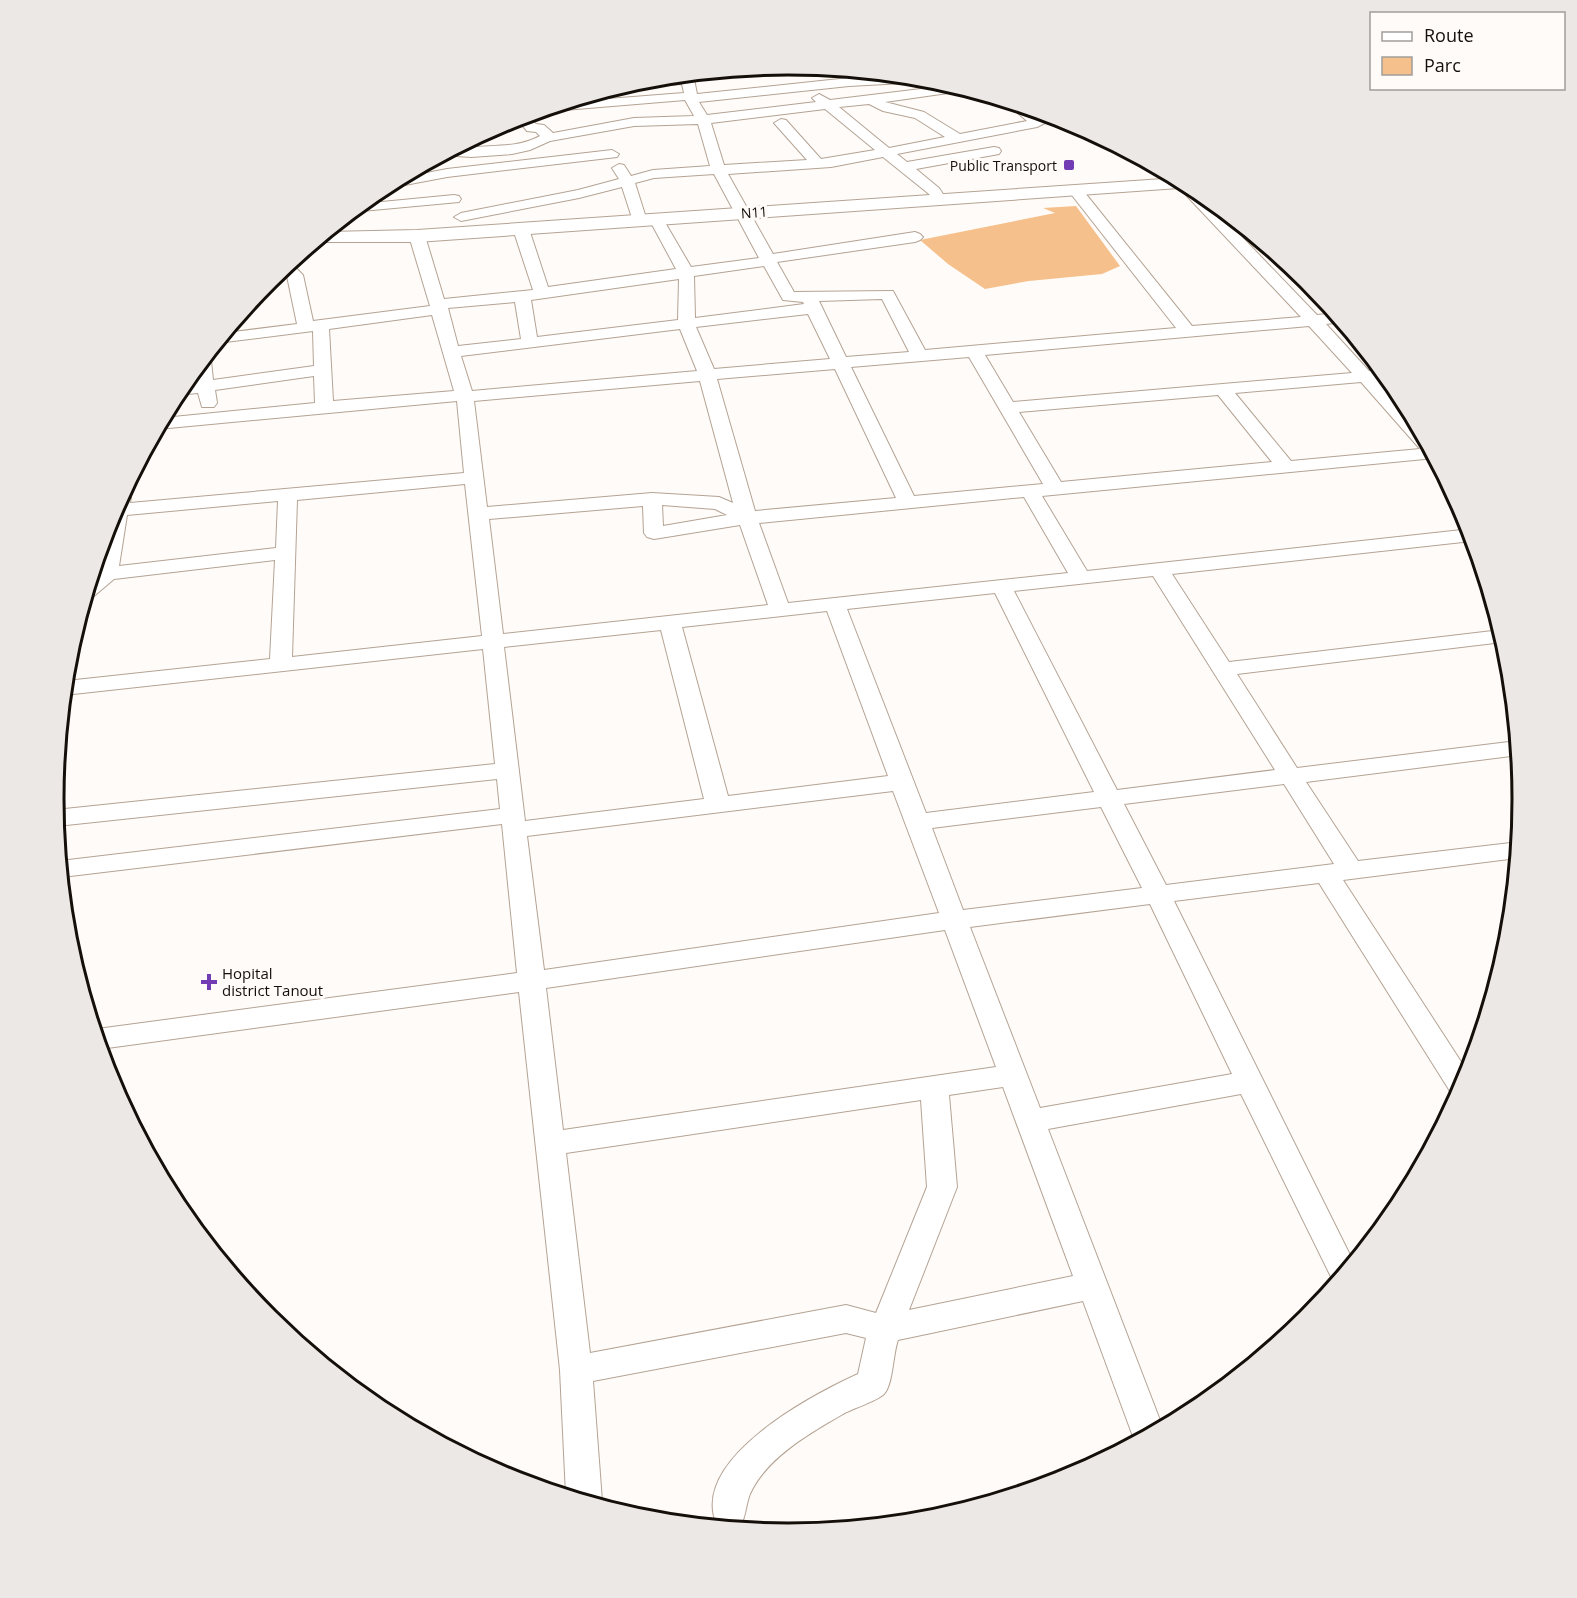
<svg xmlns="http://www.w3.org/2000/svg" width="1577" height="1598" font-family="'Open Sans',sans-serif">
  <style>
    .green { fill: #f6c08c }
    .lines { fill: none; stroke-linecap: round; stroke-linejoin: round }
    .minor-casing { stroke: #b4a394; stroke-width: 2 }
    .major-casing { stroke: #b4a394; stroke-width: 2 }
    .minor { fill: #fff; fill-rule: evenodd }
    .major { fill: #fff; fill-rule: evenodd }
    .poi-dot { fill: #723db4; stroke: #fffbf8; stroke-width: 2 }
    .labels { text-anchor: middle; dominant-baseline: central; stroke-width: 6; stroke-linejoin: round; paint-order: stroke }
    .far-poi-label { font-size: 14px; fill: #150f0a; stroke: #fffbf8; text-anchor: end }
    .far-street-label { font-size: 14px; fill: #150f0a; stroke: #fffbf8 }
    .poi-label { font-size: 15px; fill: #150f0a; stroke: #fffbf8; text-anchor: start }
    .rim { fill: none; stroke: #150f0a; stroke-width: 3 }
  </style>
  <rect width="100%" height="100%" fill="#fffbf8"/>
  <!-- green -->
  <path class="green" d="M1076,206L1120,266L1102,274L1029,281L985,289L948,264L920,240L1055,213L1043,208Z"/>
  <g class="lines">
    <defs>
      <path id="minor" d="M693,74L697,94L849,78L909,76L910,79L904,83L849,86L699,102L707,115L816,102L812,98L819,94L830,100L954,85L969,90L885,102L924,112L960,134L1027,121L1011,107L1010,102L1028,108L1038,117L1046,113L1057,117L1037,127L897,154L907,162L994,147L999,148L1001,151L999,154L916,169L939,188L947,200L940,204L935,203L929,194L883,157L831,167L728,174L773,254L915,232L920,234L923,237L920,240L915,242L777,262L794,292L893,291L925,350L1176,328L1071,194L1069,191L1076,187L1081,188L1192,326L1301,317L1169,177L1171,174L1193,186L1317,315L1336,313L1343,322L1326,324L1369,371L1382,370L1390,379L1378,381L1415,421L1435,458L1042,496L1087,571L1471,529L1474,540L1472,541L1172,574L1229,662L1501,630L1503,642L1237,674L1297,768L1517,741L1519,755L1306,782L1358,861L1519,842L1517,858L1343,880L1469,1074L1458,1097L1453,1096L1319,883L1174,901L1354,1263L1335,1285L1241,1094L1048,1129L1163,1428L1135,1442L1083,1301L898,1340C893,1353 893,1385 884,1394C877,1401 854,1408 843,1414C810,1433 766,1458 750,1494C746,1504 746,1515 741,1525L733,1528L717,1525C688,1460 812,1395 858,1374L866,1338L846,1333L593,1381L602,1501L600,1506L566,1495L560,1370L519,992L100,1049L95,1029H97L517,973L502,824L62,877L60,861L500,809L497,779L57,826L55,810L495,764L483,649L64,695L66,681L270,659L275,560L114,579L94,596L86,598L95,569L98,568L110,518L124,492L131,497L130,503L464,473L457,401L158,429L163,418L315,403L314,376L215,390L217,403L214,407H202L198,393L176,395L183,384L196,382L195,370L206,357L211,361L213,380L314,366L313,331L217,343L225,333L297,324L287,276L281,270L290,262L303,275L313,321L430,306L409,236L417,231L425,236L444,299L533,290L513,229L521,224L529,229L548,287L676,269L649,219L656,215L663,219L691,267L759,258L714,174L654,178L635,183L647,221L640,225L633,221L622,187L579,198L461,221L454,217L461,213L578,190L619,179L612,168L619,164L624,165L631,176L653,170L710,166L698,124L634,126L550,141L530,150L512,154L471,157L442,155C472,140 509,153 540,136L536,132L527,131L516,118L528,114L536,124L544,125L553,133L634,118L694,116L685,100L552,111L546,109L569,102L684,93L682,84L630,87L625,85L646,79ZM869,104L883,111L915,118L945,137L889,148L839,107ZM825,109L875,150L821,159L786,120L781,119L774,123L807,160L724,165L711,123ZM764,266L783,300L803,302L804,304L695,318L694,276ZM679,279L678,320L537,337L531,300ZM882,299L909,352L846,357L819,301ZM515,302L521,339L458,346L448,308ZM808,314L830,359L714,369L696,327ZM432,315L454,391L333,401L329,329ZM1309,326L1352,373L1013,402L985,355ZM680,329L697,371L472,391L461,356ZM969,357L1043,484L914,496L851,367ZM835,369L896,498L755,511L717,379ZM700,381L733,503L719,497L652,493L487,507L474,401ZM1361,382L1420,449L1291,461L1235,393ZM1218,395L1272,462L1061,482L1019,412ZM465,484L482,636L292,657L297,500ZM1024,497L1068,573L788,603L759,523ZM278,501L276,548L119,566L127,515ZM662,505L715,509L727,515L663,526ZM643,506L644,533L647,537L654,539L740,525L768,605L503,634L489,519ZM1153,576L1275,770L1117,790L1014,591ZM995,593L1094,792L926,813L847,609ZM827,611L888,776L728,796L682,627ZM661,630L704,799L525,821L504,647ZM1284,784L1334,864L1166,885L1124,804ZM893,791L939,913L544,970L527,836ZM1101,807L1142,888L963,910L932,828ZM1150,904L1232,1074L1040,1108L970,927ZM945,930L996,1067L563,1130L546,988ZM1003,1087L1073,1276L909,1310L957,1187L949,1095ZM921,1100L927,1187L876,1313L846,1305L590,1353L566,1153Z
        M612,150L619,154L617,157L447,177L389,188L384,187L401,178L447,169Z
        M454,195L459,196L461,199L459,202L351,212L361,204Z"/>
      <path id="major" d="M1178,178L1193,187L417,242H315L327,232L417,230Z"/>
    </defs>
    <!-- minor casing -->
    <use href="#minor" class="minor-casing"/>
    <!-- major casing -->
    <use href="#major" class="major-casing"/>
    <!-- minor -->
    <use href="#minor" class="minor"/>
    <!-- major -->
    <use href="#major" class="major"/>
  </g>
  <!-- markers -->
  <g class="poi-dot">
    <rect x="1063" y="159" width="12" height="12" rx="3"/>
    <path d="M206 973h6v6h6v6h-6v6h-6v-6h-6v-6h6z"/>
  </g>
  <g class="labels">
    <!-- far-poi labels -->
    <g class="far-poi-label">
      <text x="1057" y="165">Public Transport</text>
    </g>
    <!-- far-street labels -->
    <g class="far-street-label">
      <text transform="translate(754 212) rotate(-4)">N11</text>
    </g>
    <!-- poi labels -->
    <g class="poi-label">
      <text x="222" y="973">Hopital<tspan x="222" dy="17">district Tanout</tspan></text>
    </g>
  </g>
  <!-- crop -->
  <path d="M0 0H1577V1598H0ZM64 799a724 724 0 1 1 1448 0a724 724 0 1 1-1448 0Z" fill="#ece8e5" fill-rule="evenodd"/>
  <path class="rim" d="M64 799a724 724 0 1 1 1448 0a724 724 0 1 1-1448 0Z"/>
  <!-- legend -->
  <rect x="1370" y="12" width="195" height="78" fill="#fffbf8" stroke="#a19d99" stroke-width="1.5"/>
  <rect x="1382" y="32" width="30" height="9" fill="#ffffff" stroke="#a19d99" stroke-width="1.5"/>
  <text x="1424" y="42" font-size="18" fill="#150f0a">Route</text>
  <rect x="1382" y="57" width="30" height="18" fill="#f6c08c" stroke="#a19d99" stroke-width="1.5"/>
  <text x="1424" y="72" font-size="18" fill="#150f0a">Parc</text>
</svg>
